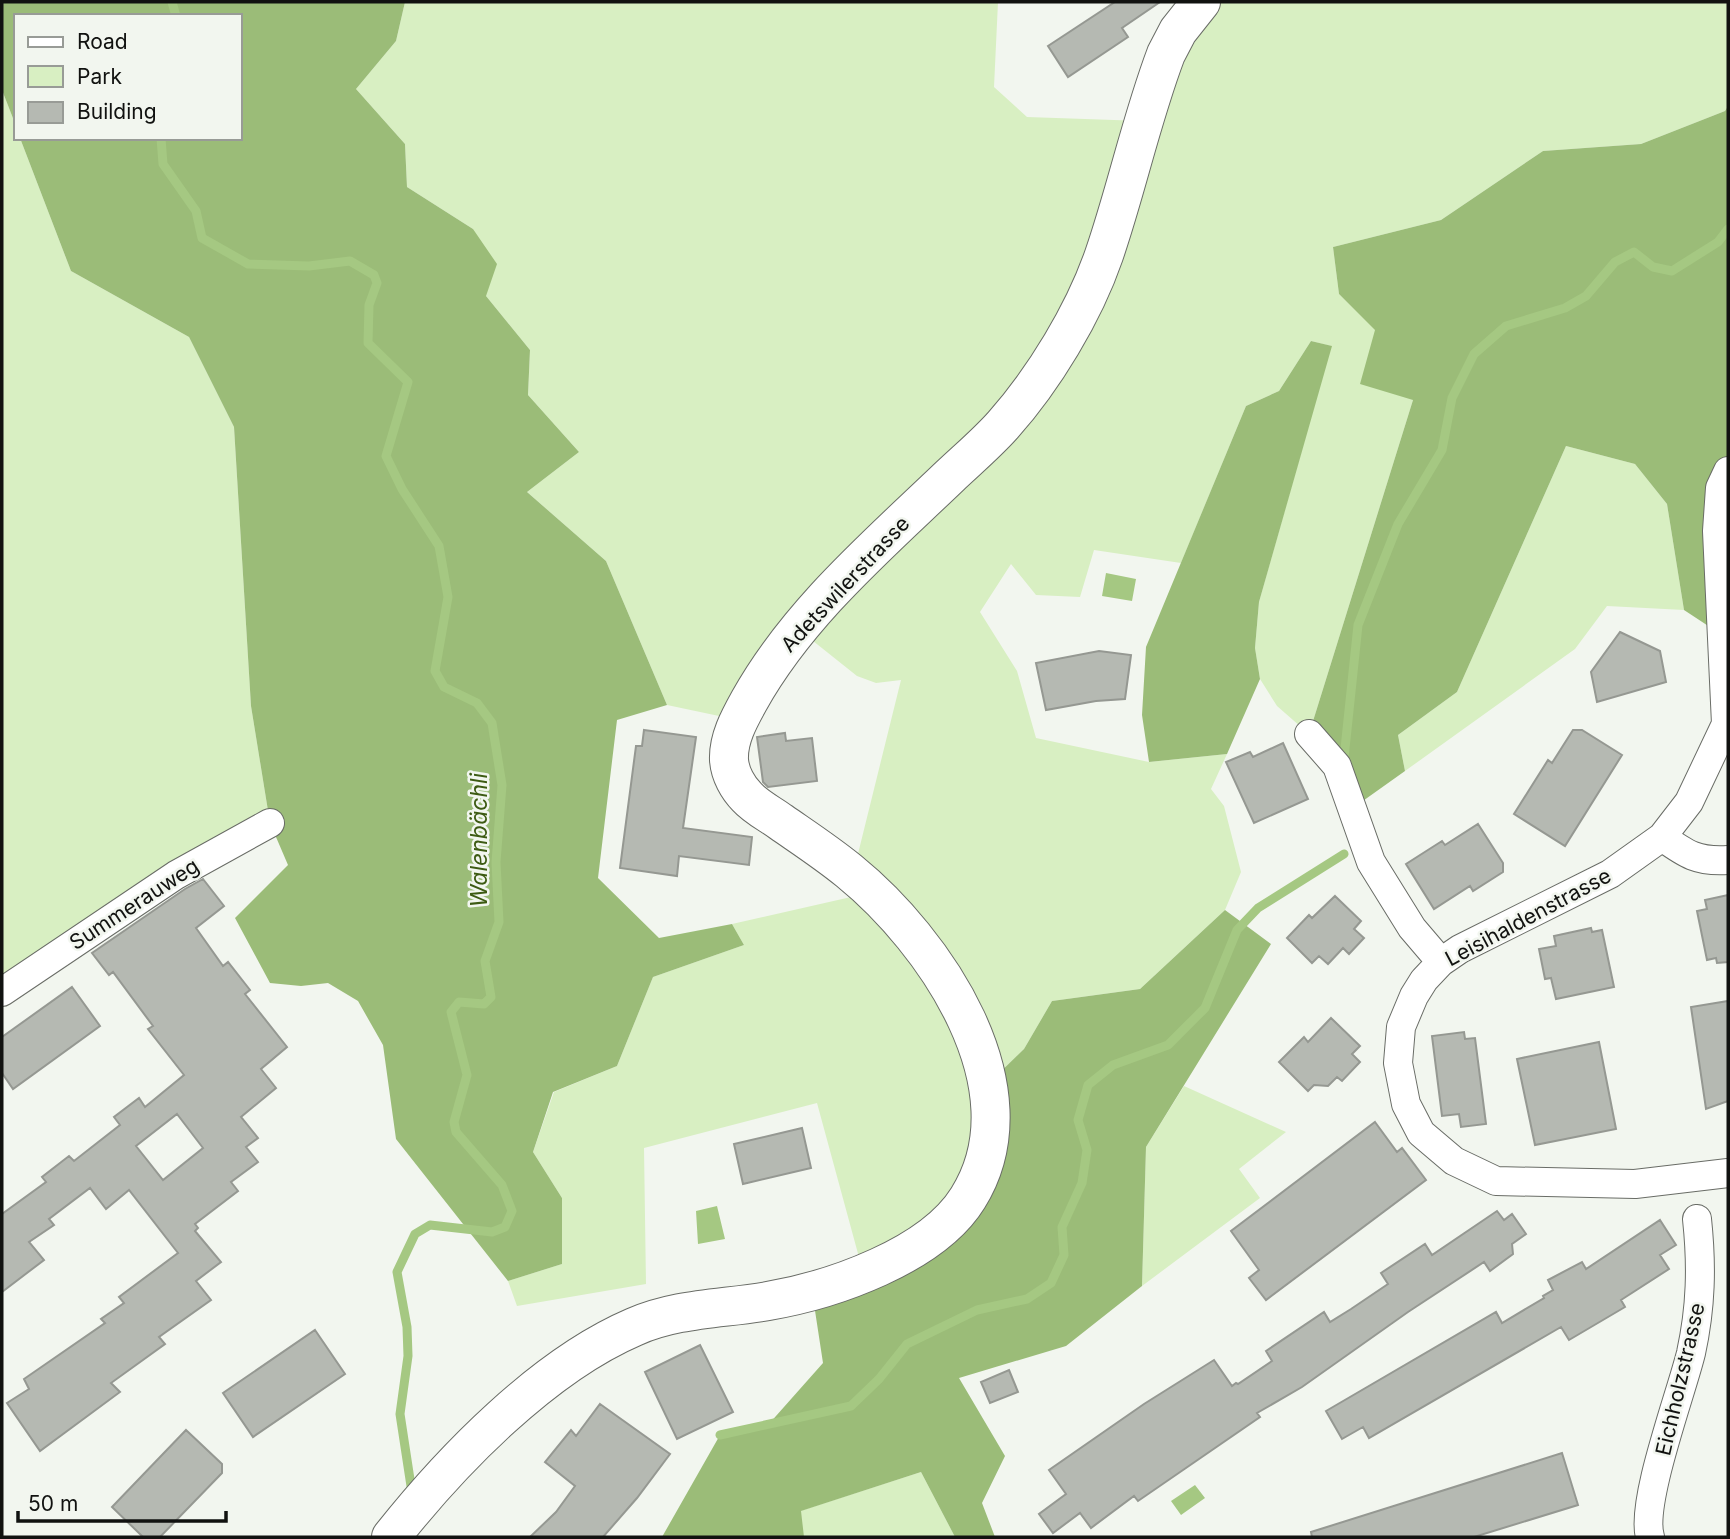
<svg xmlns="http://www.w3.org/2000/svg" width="1730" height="1539" font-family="Inter,sans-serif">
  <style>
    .green { fill: #d8efc2 }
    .forest { fill: #9bbc78 }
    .water { fill: #a5c882 }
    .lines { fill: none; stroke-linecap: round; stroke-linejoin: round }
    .stream { stroke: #a5c882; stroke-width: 9 }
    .building { fill: #b5b9b2; stroke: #959892; stroke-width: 2; fill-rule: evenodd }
    .street-casing { stroke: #696c66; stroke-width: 30 }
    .secondary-casing { stroke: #696c66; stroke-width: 40 }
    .street { stroke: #fff; stroke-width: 28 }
    .secondary { stroke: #fff; stroke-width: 38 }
    .labels { text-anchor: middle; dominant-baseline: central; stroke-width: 5; stroke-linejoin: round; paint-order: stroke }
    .street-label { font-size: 21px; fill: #111210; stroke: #f2f6ef }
    .water-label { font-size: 23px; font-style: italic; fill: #3d5b13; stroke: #f2f6ef }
  </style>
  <rect width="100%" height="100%" fill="#f2f6ef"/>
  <!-- green -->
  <path class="green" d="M405,2H998L994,87L1027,117L1143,121L1201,2H1728V106L1725,111L1641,144L1543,151L1441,220L1333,247L1339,294L1376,330L1413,400L1309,734L1277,706L1260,679L1255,648L1259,602L1331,346L1311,341L1279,391L1246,406L1181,563L1094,550L1080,597L1036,595L1011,564L980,612L1017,671L1036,738L1149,762L1227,754L1211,789L1224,806L1241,872L1225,910L1140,989L1052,1001L1024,1049L989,1083L979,1175L863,1272L817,1103L644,1148L646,1284L517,1306L508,1281L562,1264V1198L533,1152L554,1092L617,1066L653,977L744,945L732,924L873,892L853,874L901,680L876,683L857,676L798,629L738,720L667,705L606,561L527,492L579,452L528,395L530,350L486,296L473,229L407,187L405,144L356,89L396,41Z
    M2,90L16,126V138H20L71,271L189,337L234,427L251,706L270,823L2,992Z
    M1566,446L1635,464L1667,504L1684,610L1607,606L1575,649L1405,771L1398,735L1457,692Z
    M1184,1086L1286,1132L1239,1169L1260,1198L1142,1286L1146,1147Z
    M921,1472L955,1537H776L800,1511Z"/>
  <!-- forest -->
  <path class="forest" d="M2,2H405L396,41L356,89L405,144L407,187L473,229L497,264L486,296L530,350L528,395L579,452L527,492L606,561L667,705L617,720L598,878L659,938L732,924L744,945L653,977L617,1066L553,1092L533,1152L562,1198V1264L508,1281L396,1139L383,1045L358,1001L328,983L301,986L270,983L235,918L288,865L270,823L251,706L234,427L189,337L71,271L20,138H240V16H16V126L2,90Z
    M1728,106V631L1722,635L1684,610L1667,504L1635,464L1566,446L1457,692L1398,735L1405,771L1353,808L1309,734L1413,400L1360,384L1375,330L1339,294L1333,247L1441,220L1543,151L1641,144L1725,111Z
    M1311,341L1332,346L1259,602L1255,648L1260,679L1227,754L1149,762L1142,715L1146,647L1246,406L1279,391Z
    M1225,910L1271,944L1146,1147L1142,1286L1066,1346L959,1378L1005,1456L982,1503L995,1537H955L921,1472L801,1511L804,1537H662L720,1435L768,1425L823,1363L812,1291L953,1217L989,1083L1024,1049L1052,1001L1140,989Z"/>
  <!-- water -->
  <path class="water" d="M1106,573L1136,579L1132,601L1102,596Z
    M717,1206L725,1239L698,1244L696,1211Z
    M1195,1485L1205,1498L1181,1515L1171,1501Z"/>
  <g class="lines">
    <!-- stream -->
    <path class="stream" d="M172,2L176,16
      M161,138L163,164L196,211L202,238L248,264L309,266L350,261L374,275L377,283L369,305L368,343L408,382L386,456L402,489L439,546L448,597L435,671L444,687L477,703L492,723L502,785L496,862L499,922L485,961L491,997L484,1004L459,1002L451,1012L467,1075L454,1122L456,1132L502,1185L512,1211L505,1227L492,1232L430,1225L415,1234L397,1272L407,1327L408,1356L400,1414L411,1486
      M1344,758L1358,625L1398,524L1442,450L1452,398L1474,354L1506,326L1565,308L1586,296L1615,262L1634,252L1653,267L1672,271L1718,242L1728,229
      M720,1435L851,1406L879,1379L907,1344L977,1310L1027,1299L1051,1283L1064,1255L1062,1227L1082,1183L1087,1150L1078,1120L1088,1085L1113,1065L1168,1045L1205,1008L1237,930L1258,908L1344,854"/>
  </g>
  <!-- building -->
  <path class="building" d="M1115,2H1160L1122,28L1128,37L1068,77L1048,46Z
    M1620,632L1660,651L1666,682L1597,702L1591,672Z
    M1099,651L1131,655L1125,699L1096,701L1046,710L1036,663Z
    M644,730L696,737L683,828L752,837L749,865L679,856L677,876L620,868L636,746H642Z
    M1573,730H1582L1622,755L1565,846L1514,814L1548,760L1552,763Z
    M785,733L786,741L812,738L817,781L768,787L763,782L757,737Z
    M1283,743L1308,799L1254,823L1226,762L1250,752L1253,757Z
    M1478,824L1503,863V872L1473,891L1470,886L1434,909L1406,864L1442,841L1445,845Z
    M203,879L224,906L196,928L223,966L228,962L250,990L245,994L287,1047L261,1069L276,1088L241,1117L258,1138L246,1147L258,1162L231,1182L238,1191L195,1224L198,1228L195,1231L221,1262L196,1281L211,1300L159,1337L165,1344L111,1383L120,1392L40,1451L7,1403L29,1389L24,1379L105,1323L101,1319L124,1303L119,1297L178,1253L129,1190L106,1209L90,1188L49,1219L54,1225L29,1242L44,1260L2,1292V1214L46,1182L42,1177L69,1156L74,1161L120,1125L114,1117L139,1098L145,1107L184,1075L148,1029L153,1026L113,972L109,975L92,953L185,889ZM177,1114L203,1148L163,1180L136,1146Z
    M1728,895V962L1717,963L1716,958L1707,960L1697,911L1707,909L1705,900Z
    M1335,896L1361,921L1354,929L1364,938L1349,954L1343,948L1328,964L1319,956L1312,963L1287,938L1309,915L1312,918Z
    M1591,928L1592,932L1602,930L1614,987L1556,999L1551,978L1545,979L1539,949L1556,946L1554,936Z
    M72,987L100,1026L13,1089L2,1073V1037Z
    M1728,1001V1101L1706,1109L1691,1007Z
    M1331,1018L1360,1046L1352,1054L1360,1062L1342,1081L1337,1077L1328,1086L1314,1085L1308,1091L1279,1062L1304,1037L1308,1042Z
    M1464,1032L1465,1039L1475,1038L1486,1124L1461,1127L1459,1114L1442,1116L1432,1036Z
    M1599,1042L1616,1129L1535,1145L1517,1059Z
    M1375,1122L1397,1152L1402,1148L1426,1180L1266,1300L1249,1278L1259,1270L1231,1231Z
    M802,1128L811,1168L743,1184L734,1144Z
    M1497,1211L1504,1220L1512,1214L1526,1234L1512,1244L1513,1254L1490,1271L1484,1262L1408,1312L1302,1387L1257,1413L1260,1417L1138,1501L1134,1496L1091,1528L1080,1513L1053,1533L1039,1514L1066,1494L1049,1470L1144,1404L1214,1360L1232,1386L1236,1383L1238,1384L1272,1361L1266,1351L1324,1312L1330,1322L1351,1309L1388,1284L1381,1273L1425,1244L1432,1255Z
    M1660,1220L1676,1245L1660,1255L1669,1269L1621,1300L1625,1307L1569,1340L1561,1327L1369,1438L1363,1427L1342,1439L1326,1411L1496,1312L1502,1323L1544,1298L1543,1296L1553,1290L1548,1280L1582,1262L1586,1269Z
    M315,1330L345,1374L253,1437L223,1393Z
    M700,1345L733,1412L677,1439L645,1372Z
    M1009,1370L1018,1392L990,1403L981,1382Z
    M600,1404L670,1454L637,1498L603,1537H530L556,1512L575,1486L545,1462L571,1430L576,1436Z
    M186,1430L222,1464V1473L160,1537H143L112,1507Z
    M1562,1453L1578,1505L1474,1537H1312L1311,1532Z"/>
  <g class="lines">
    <defs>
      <path id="street" d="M1309,734L1337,766L1371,862L1412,928L1441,962
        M1662,837L1689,802L1726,724L1717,531L1720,488L1728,471
        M1728,860C1697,862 1686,854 1662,837L1610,874L1460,949L1441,962L1424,980L1414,996L1401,1027L1398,1063L1406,1104L1421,1133L1454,1161L1496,1181L1635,1184L1728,1173
        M2,992L176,875L270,823
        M1650,1537C1640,1503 1681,1394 1691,1353C1701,1307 1702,1266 1697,1219"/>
      <path id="secondary" d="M391,1537C452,1460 543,1366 634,1327C677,1308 722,1309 768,1301C832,1290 932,1256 968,1198C1037,1088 934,940 849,871C827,853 804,838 781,822C770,814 756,807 747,797C738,788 730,774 729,760C728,739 739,719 749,701C798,613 878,545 950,476C968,459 987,443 1003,425C1044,379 1084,313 1104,255C1127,188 1141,120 1166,54L1178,31L1201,2"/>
    </defs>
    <!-- street casing -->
    <use href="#street" class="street-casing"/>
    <!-- secondary casing -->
    <use href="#secondary" class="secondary-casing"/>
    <!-- street -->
    <use href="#street" class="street"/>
    <!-- secondary -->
    <use href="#secondary" class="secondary"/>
  </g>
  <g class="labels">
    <!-- street labels -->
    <g class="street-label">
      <text transform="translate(845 584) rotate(-47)">Adetswilerstrasse</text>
      <text transform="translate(134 904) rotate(-33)">Summerauweg</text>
      <text transform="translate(1528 917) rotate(-28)">Leisihaldenstrasse</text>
      <text transform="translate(1680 1379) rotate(-77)">Eichholzstrasse</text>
    </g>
    <!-- water labels -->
    <g class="water-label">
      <text transform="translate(479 840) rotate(-90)">Walenbächli</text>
    </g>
  </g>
  <!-- border -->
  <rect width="1730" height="1539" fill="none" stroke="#111210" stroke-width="7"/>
  <!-- legend -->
  <rect x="14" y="14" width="228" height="126" fill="#f2f6ef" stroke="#989b96" stroke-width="2"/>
  <rect x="28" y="37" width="35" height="10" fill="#ffffff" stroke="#989b96" stroke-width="2"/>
  <text x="77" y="49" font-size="21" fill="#111210">Road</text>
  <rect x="28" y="66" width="35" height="21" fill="#d8efc2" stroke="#989b96" stroke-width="2"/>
  <text x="77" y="84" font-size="21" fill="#111210">Park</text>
  <rect x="28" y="102" width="35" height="21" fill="#b5b9b2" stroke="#989b96" stroke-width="2"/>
  <text x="77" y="119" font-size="21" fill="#111210">Building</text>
  <!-- scale -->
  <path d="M18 1511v10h208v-10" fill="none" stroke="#111210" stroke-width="3.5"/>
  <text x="28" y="1511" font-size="21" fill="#111210" stroke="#f2f6ef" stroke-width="5" paint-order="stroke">50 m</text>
</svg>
